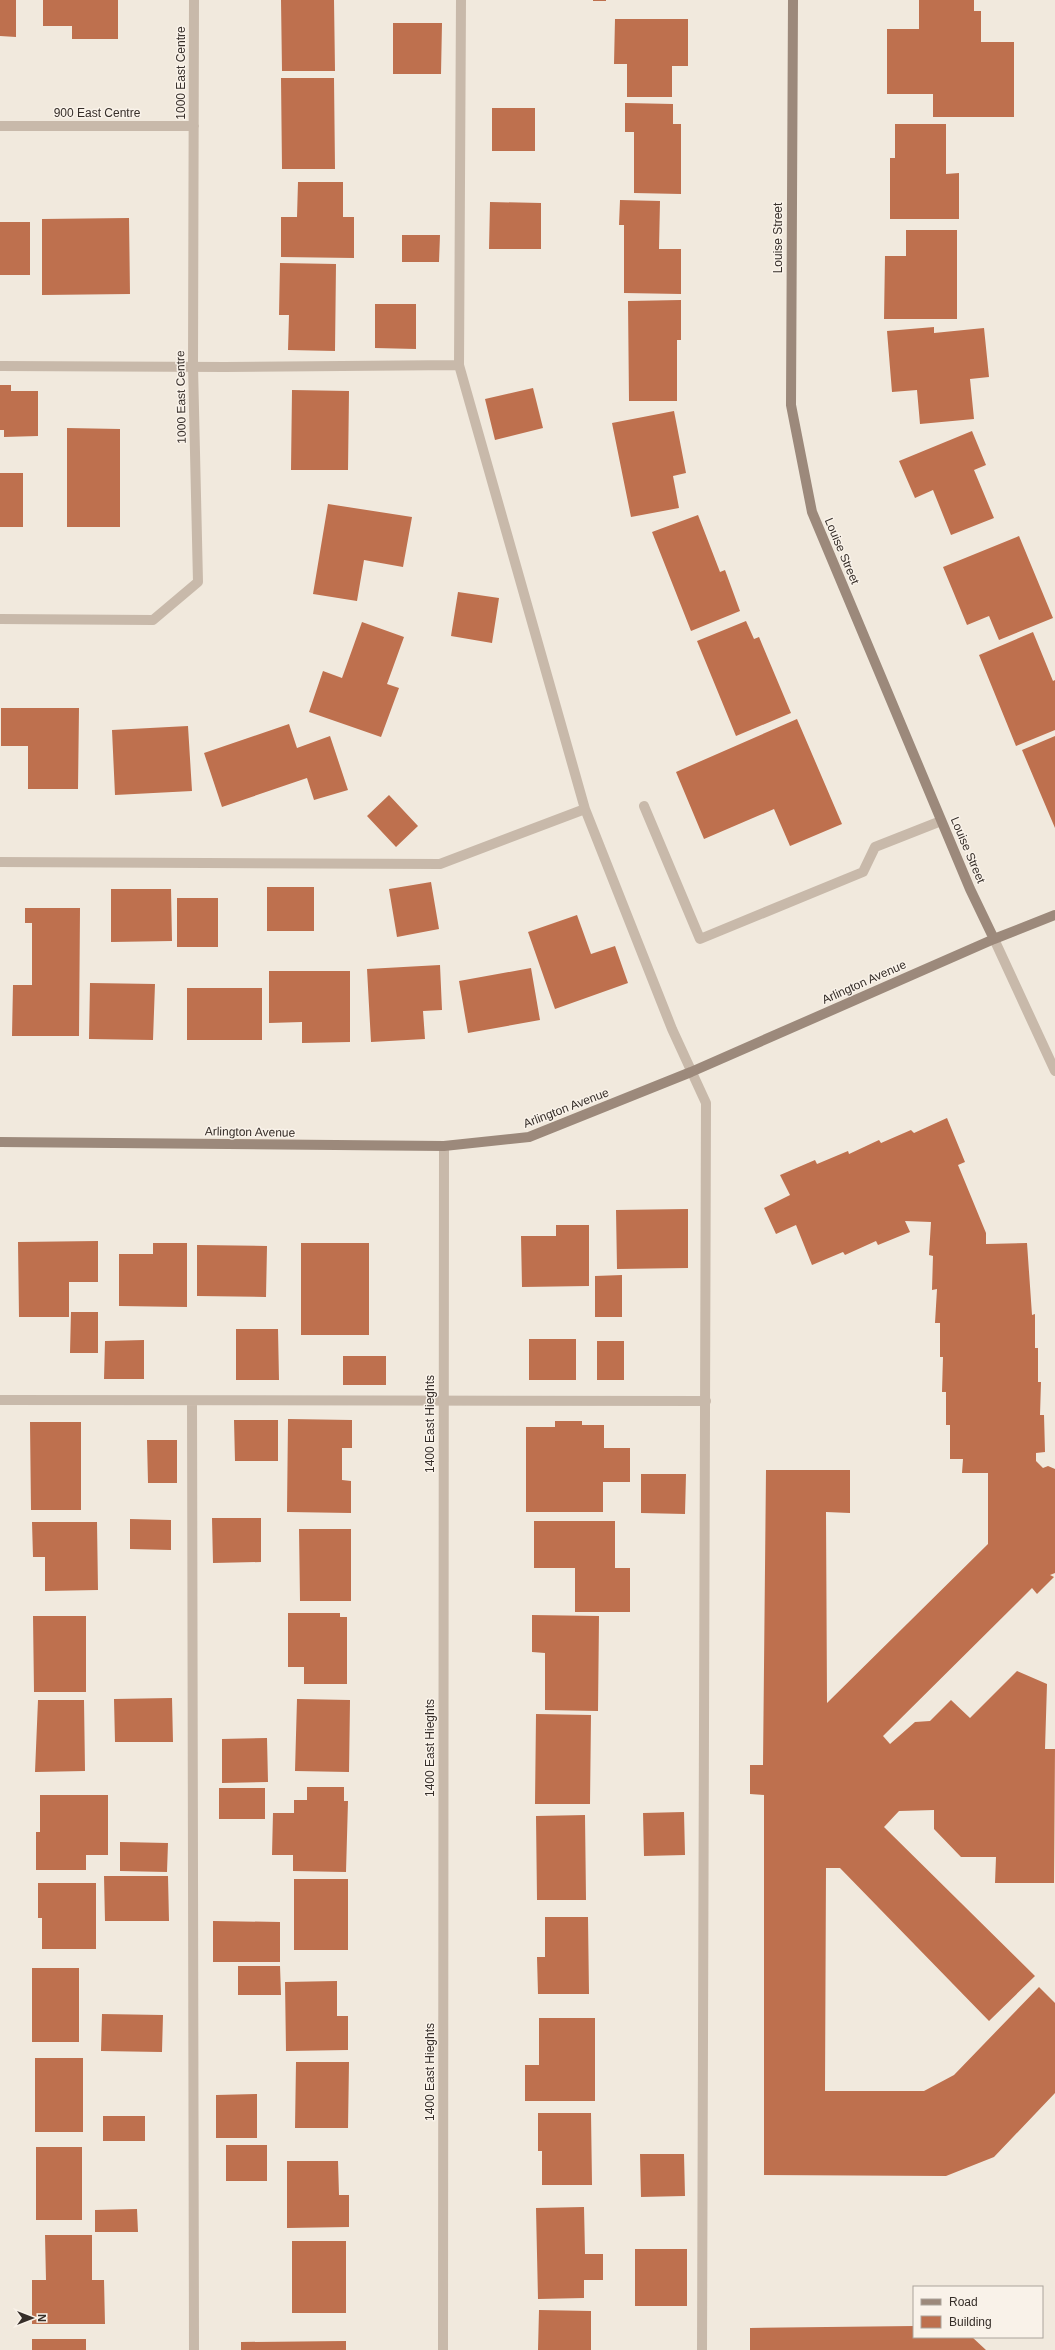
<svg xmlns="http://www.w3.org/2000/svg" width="1055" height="2350" font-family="Helvetica,sans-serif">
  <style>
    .building { fill: #be704e }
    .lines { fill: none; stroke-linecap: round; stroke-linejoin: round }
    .lane { stroke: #c8b9aa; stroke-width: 10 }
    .street { stroke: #c8b9aa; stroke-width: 10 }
    .secondary { stroke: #9c897b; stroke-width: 10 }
    .labels { text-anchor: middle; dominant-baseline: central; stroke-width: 3; stroke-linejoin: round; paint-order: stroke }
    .street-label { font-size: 12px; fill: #362e29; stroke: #f9f2e9 }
  </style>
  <rect width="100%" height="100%" fill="#f1e9dd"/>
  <!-- building -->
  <path class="building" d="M0,0H16V37L0,36Z
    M43,0H118V39H72V26H43Z
    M281,0H334L335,71H282Z
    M593,0H606V1H593Z
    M919,0H974V11H981V42H1014V117H933V94H887V29H919Z
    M615,19H688V66H672V97H627V64H614Z
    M393,23H442L441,74H393Z
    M281,78H334L335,169H282Z
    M625,103L673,104V124H681V194L634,193V132H625Z
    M492,108H535V151H492Z
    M895,124H946V174L959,173V219H890V158H895Z
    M298,182H343V217H354V258L281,257V217H297Z
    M620,200L660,201L659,249H681V294L624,293V225H619Z
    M490,202L541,203V249H489Z
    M129,218L130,294L42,295V219Z
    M0,222H30V275H0Z
    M906,230H957V319H884L885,256H906Z
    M402,235H440L439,262H402Z
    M280,263L336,264L335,351L288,350L289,315H279Z
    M681,300V340H677V401H629L628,301Z
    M375,304H416V349L375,348Z
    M934,327V333L984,328L989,377L970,379L974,419L920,424L917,390L892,392L887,331Z
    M0,385H11V391H38V436L4,437V430H0Z
    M533,388L543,428L495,440L485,399Z
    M292,390L349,391L348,470H291Z
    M674,411L686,473L673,476L679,508L631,517L612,423Z
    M67,428L120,429V527H67Z
    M972,431L986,465L974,470L994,518L951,535L933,490L915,498L899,461Z
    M0,473H23V527H0Z
    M328,504L412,517L403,567L364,560L357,601L313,594Z
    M698,515L720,572L725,570L740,611L691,631L652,532Z
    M1019,536L1053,618L999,640L989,616L967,625L943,567Z
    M458,592L499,598L492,643L451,636Z
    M746,621L754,639L759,637L791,713L736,736L697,641Z
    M362,622L404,637L387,684L399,688L381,737L309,712L323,671L342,678Z
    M1033,632L1053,681L1055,680V730L1016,746L979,655Z
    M1,708H79L78,789H28V746H1Z
    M797,719L842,824L790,846L774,809L704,839L676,772Z
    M289,724L297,748L330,736L348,790L314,800L307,778L222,807L204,753Z
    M188,726L192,791L115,795L112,730Z
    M1055,736V828L1022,750Z
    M389,795L418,826L396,847L367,816Z
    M431,882L439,929L397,937L389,889Z
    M267,887H314V931H267Z
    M111,889H171L172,941L111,942Z
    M177,898H218V947H177Z
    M25,908H80L79,1036H12L13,985H32V923H25Z
    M577,915L591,954L615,946L628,983L555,1009L528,932Z
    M440,965L442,1010L423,1011L425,1039L371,1042L367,969Z
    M531,968L540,1020L468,1033L459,981Z
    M269,971H350V1042L302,1043V1022L269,1023Z
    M90,983L155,984L153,1040L89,1039Z
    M187,988H262V1040H187Z
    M947,1118L965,1162L958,1165L986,1233V1244L1027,1243L1032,1315L1035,1314V1348H1038V1382H1041L1040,1415H1044L1045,1452L1036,1453V1461L1043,1468L1048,1466L1055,1469V1573L1050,1575L1054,1577L1037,1594L1032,1588L883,1736L890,1744L915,1722L930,1721L951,1700L970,1718L1017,1671L1047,1684L1045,1749H1055L1054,1883H995L996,1857H961L934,1829V1810L899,1811L884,1827L1035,1976L989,2021L840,1868H826L825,2091H924L954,2075L1039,1987L1055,2003V2093L994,2157L946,2176L764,2175V1795L750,1794V1765H763L766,1470H850V1513L826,1512L827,1703L988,1544V1473H962L963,1459H950V1425H946V1392H942L943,1357H940V1323H935L937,1289L932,1290L933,1256L929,1255L931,1222L905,1221L910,1232L878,1245L876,1241L845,1255L843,1252L812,1265L796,1225L776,1234L764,1208L790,1195L780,1175L815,1160L817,1164L848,1151L849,1154L879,1140L881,1143L911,1130L914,1133Z
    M688,1209V1268L617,1269L616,1210Z
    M556,1225H589V1286L522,1287L521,1236H556Z
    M98,1241V1282H69V1317H19L18,1242Z
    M153,1243H187V1307L119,1306V1254H153Z
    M301,1243H369V1335H301Z
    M197,1245L267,1246L266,1297L197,1296Z
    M622,1275V1317H595V1276Z
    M71,1312H98V1353H70Z
    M236,1329H278L279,1380H236Z
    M529,1339H576V1380H529Z
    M144,1340V1379H104L105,1341Z
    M597,1341H624V1380H597Z
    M343,1356H386V1385H343Z
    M288,1419L352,1420V1448H342V1480L351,1481V1513L287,1512Z
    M234,1420H278V1461H235Z
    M555,1421H582V1425H604V1448H630V1482H603V1512H526V1427H555Z
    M30,1422H81V1510H31Z
    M147,1440H177V1483H148Z
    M641,1474H686L685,1514L641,1513Z
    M212,1518H261V1562L213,1563Z
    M130,1519L171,1520V1550L130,1549Z
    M534,1521H615V1568H630V1612H575V1568H534Z
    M32,1522H97L98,1590L45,1591V1557H33Z
    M299,1529H351V1601H300Z
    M288,1613H340V1617H347V1684H304V1667H288Z
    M532,1615L599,1616L598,1711L545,1710V1653L532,1652Z
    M33,1616H86V1692H34Z
    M172,1698L173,1742H115L114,1699Z
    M297,1699L350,1700L349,1772L295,1771Z
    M38,1700H84L85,1771L35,1772Z
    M536,1714L591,1715L590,1804H535Z
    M267,1738L268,1782L222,1783V1739Z
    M307,1787H344V1801H348L346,1872L293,1871V1855H272L273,1813H294V1800H307Z
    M219,1788H265V1819H219Z
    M40,1795H108V1855H86V1870H36V1832H40Z
    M684,1812L685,1855L644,1856L643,1813Z
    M585,1815L586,1900H537L536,1816Z
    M120,1842L168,1843L167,1872L120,1871Z
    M104,1876H168L169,1921H105Z
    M294,1879H348V1950H294Z
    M38,1883H96V1949H42V1918H38Z
    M545,1917H588L589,1994H538L537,1957H545Z
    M213,1921L280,1922V1962H213Z
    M238,1966H280L281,1995H238Z
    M32,1968H79V2042H32Z
    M337,1981V2016H348V2050L286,2051L285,1982Z
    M102,2014L163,2015L162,2052L101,2051Z
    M539,2018H595V2101H525V2065H539Z
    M35,2058H83V2132H35Z
    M296,2062H349L348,2128H295Z
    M257,2094V2138H216V2095Z
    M538,2113H591L592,2185H542V2151H538Z
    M103,2116H145V2141H103Z
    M226,2145H267V2181H226Z
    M36,2147H82V2220H36Z
    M640,2154H684L685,2196L641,2197Z
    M287,2161H338L339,2195H349V2227L287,2228Z
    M584,2207L585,2254H603V2280H584V2298L538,2299L536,2208Z
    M137,2209L138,2232H95V2210Z
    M45,2235H92V2280H104L105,2324H32V2280H46Z
    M292,2241H346V2313H292Z
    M635,2249H687V2306H635Z
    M539,2310L591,2311V2350H538Z
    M914,2326V2337H972L986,2350H750V2328Z
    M32,2339H86V2350H32Z
    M346,2341V2350H241V2342Z"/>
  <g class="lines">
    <!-- lane -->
    <path class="lane" d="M461,0L459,365L585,809L672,1029L706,1103L702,2350
      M0,366L225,367L459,365
      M644,806L700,939L863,872L875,847L941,821
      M0,862L440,864L585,809
      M0,1400L706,1401
      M192,1401L194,2350"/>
    <!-- street -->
    <path class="street" d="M0,126H194
      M0,619L153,620L198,582L193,366L194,0
      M994,939L1055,1071
      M443,2350L444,1146"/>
    <!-- secondary -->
    <path class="secondary" d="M793,0L791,405L812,512L970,889L994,939
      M0,1142L444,1146L529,1137L691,1072L994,939L1055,915"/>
  </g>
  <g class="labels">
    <!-- street labels -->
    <g class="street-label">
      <text transform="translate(181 73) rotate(-90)">1000 East Centre</text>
      <text x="97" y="113">900 East Centre</text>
      <text transform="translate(778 238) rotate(-90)">Louise Street</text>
      <text transform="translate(181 397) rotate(-91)">1000 East Centre</text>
      <text transform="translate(842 551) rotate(67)">Louise Street</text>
      <text transform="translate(968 850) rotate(67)">Louise Street</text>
      <text transform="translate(864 982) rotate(-24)">Arlington Avenue</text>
      <text transform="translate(566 1108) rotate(-21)">Arlington Avenue</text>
      <text transform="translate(250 1132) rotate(1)">Arlington Avenue</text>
      <text transform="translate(430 1424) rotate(-90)">1400 East Hieghts</text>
      <text transform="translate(430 1748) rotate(-90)">1400 East Hieghts</text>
      <text transform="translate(430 2072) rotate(-90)">1400 East Hieghts</text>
    </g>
  </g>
  <!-- legend -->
  <rect x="913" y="2286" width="130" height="52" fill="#f9f2e9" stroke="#aba49c"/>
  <rect x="921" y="2299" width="20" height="6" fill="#9c897b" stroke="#aba49c"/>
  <text x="949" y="2306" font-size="12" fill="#362e29">Road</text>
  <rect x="921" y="2316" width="20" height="12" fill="#be704e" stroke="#aba49c"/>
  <text x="949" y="2326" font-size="12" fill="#362e29">Building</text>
  <!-- north arrow -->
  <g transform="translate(32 2318) rotate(90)" stroke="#f9f2e9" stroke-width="3" paint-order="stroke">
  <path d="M0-3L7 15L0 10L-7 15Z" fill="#362e29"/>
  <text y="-6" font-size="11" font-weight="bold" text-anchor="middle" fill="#362e29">N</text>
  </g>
</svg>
